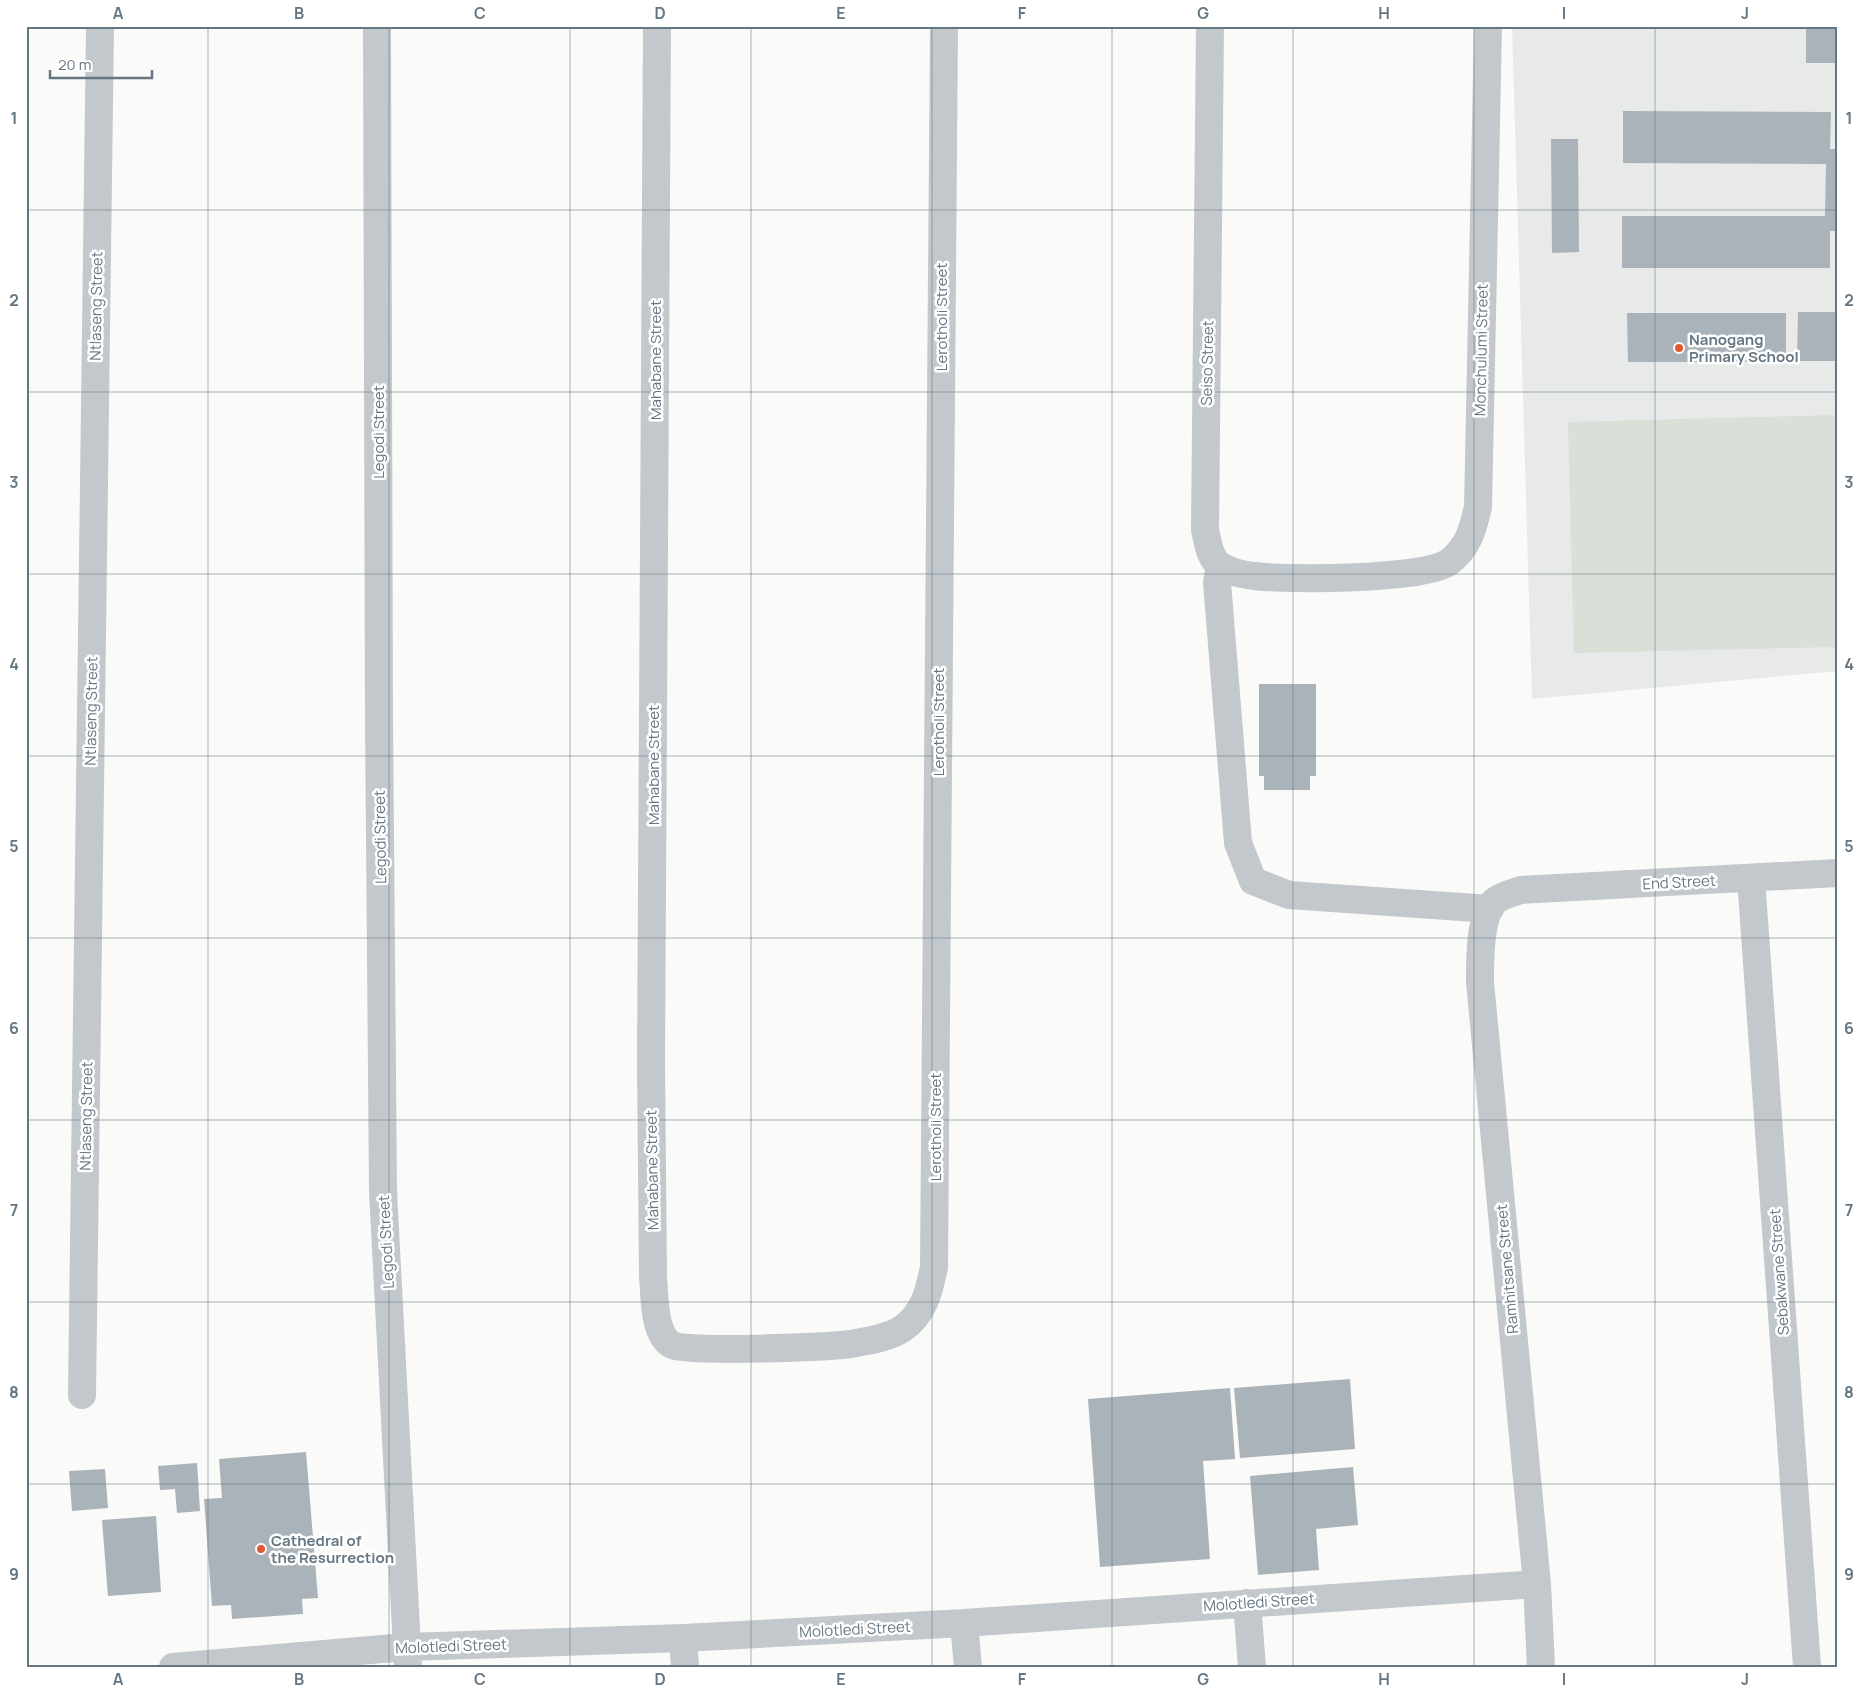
<svg xmlns="http://www.w3.org/2000/svg" width="1863" height="1693" font-family="Manrope,sans-serif">
  <style>
    .built { fill: #e8e9e9 }
    .green { fill: #dadfd7 }
    .building { fill: #aab3b9 }
    .lines { fill: none; stroke-linecap: round; stroke-linejoin: round }
    .minor { stroke: #c3c8cc; stroke-width: 28 }
    .grid { fill: none; stroke: #657683; stroke-width: 1; stroke-opacity: 0.55 }
    .poi-dot { fill: #e4572e; stroke: #fff; stroke-width: 2 }
    .labels { text-anchor: middle; dominant-baseline: central; stroke-width: 5; stroke-linejoin: round; paint-order: stroke }
    .street-label { font-size: 15px; fill: #657683; stroke: #fff }
    .poi-label { font-size: 15px; font-weight: bold; fill: #657683; stroke: #fff; text-anchor: start }
    .neatline { fill: none; stroke: #657683; stroke-width: 2 }
    .grid-label { font-size: 16px; text-anchor: middle; font-weight: bold; fill: #657683 }
  </style>
  <rect width="100%" height="100%" fill="#fafaf8"/>
  <!-- built -->
  <path class="built" d="M1512,26H1837V671L1532,699Z"/>
  <!-- green -->
  <path class="green" d="M1837,415V647L1574,653L1568,422Z"/>
  <!-- building -->
  <path class="building" d="M1806,26H1837V63H1806Z
    M1623,111L1831,112L1830,149H1837V231H1830V268H1622V216H1825L1826,164L1623,163Z
    M1551,139H1578L1579,252L1552,253Z
    M1798,312H1837V361H1797Z
    M1627,313H1786V362H1628Z
    M1259,684H1316V776H1310V790H1264V776H1259Z
    M1350,1379L1355,1449L1240,1458L1234,1388Z
    M1230,1388L1235,1459L1203,1461L1210,1559L1100,1567L1088,1399Z
    M306,1452L318,1598L302,1599L303,1614L232,1619L231,1605L212,1606L204,1499L222,1498L219,1459Z
    M197,1463L200,1511L177,1513L175,1489L160,1490L158,1466Z
    M1353,1467L1358,1525L1316,1529L1319,1570L1258,1575L1250,1476Z
    M105,1469L108,1508L72,1511L69,1471Z
    M156,1516L161,1592L108,1596L102,1520Z"/>
  <g class="lines">
    <!-- minor -->
    <path class="minor" d="M377,26L379,718L383,1192L408,1667
      M657,26L651,1061L653,1277C655,1296 653,1334 672,1345C688,1353 827,1347 851,1344C867,1341 888,1338 902,1329C924,1314 929,1292 934,1267L944,26
      M1210,26L1205,530C1208,542 1209,559 1221,566C1231,572 1243,575 1254,576C1287,580 1425,580 1449,562C1468,548 1473,529 1478,507L1488,26
      M1220,566L1217,582L1238,843L1253,881L1289,895L1490,909
      M1751,878L1807,1667
      M82,1395L100,26
      M1247,1603L1252,1667
      M964,1623L968,1667
      M683,1638L685,1667
      M173,1667L406,1647L683,1638L964,1623L1537,1584
      M1541,1667L1537,1584L1480,982C1480,962 1479,916 1495,901C1502,895 1512,893 1521,890L1837,873"/>
  </g>
  <!-- grid -->
  <path class="grid" d="M208,26V1667M389,26V1667M570,26V1667M751,26V1667M932,26V1667M1112,26V1667M1293,26V1667M1474,26V1667M1655,26V1667M26,210H1837M26,392H1837M26,574H1837M26,756H1837M26,938H1837M26,1120H1837M26,1302H1837M26,1484H1837"/>
  <!-- markers -->
  <g class="poi-dot">
    <circle cx="1679" cy="348" r="5"/>
    <circle cx="261" cy="1549" r="5"/>
  </g>
  <g class="labels">
    <!-- street labels -->
    <g class="street-label">
      <text transform="translate(96 306) rotate(-89)">Ntlaseng Street</text>
      <text transform="translate(941 317) rotate(-90)">Lerotholi Street</text>
      <text transform="translate(1481 350) rotate(-89)">Monchulumi Street</text>
      <text transform="translate(655 360) rotate(-90)">Mahabane Street</text>
      <text transform="translate(1207 363) rotate(-89)">Seiso Street</text>
      <text transform="translate(378 432) rotate(-90)">Legodi Street</text>
      <text transform="translate(91 711) rotate(-89)">Ntlaseng Street</text>
      <text transform="translate(938 722) rotate(-90)">Lerotholi Street</text>
      <text transform="translate(653 765) rotate(-90)">Mahabane Street</text>
      <text transform="translate(380 837) rotate(-91)">Legodi Street</text>
      <text transform="translate(1679 882) rotate(-3)">End Street</text>
      <text transform="translate(86 1116) rotate(-89)">Ntlaseng Street</text>
      <text transform="translate(935 1127) rotate(-90)">Lerotholi Street</text>
      <text transform="translate(652 1170) rotate(-91)">Mahabane Street</text>
      <text transform="translate(386 1242) rotate(-93)">Legodi Street</text>
      <text transform="translate(1507 1269) rotate(-95)">Ramhitsane Street</text>
      <text transform="translate(1779 1272) rotate(-94)">Sebakwane Street</text>
      <text transform="translate(1259 1602) rotate(-4)">Molotledi Street</text>
      <text transform="translate(855 1629) rotate(-3)">Molotledi Street</text>
      <text transform="translate(451 1646) rotate(-2)">Molotledi Street</text>
    </g>
    <!-- poi labels -->
    <g class="poi-label">
      <text x="1689" y="339">Nanogang<tspan x="1689" dy="17">Primary School</tspan></text>
      <text x="271" y="1540">Cathedral of<tspan x="271" dy="17">the Resurrection</tspan></text>
    </g>
  </g>
  <!-- border -->
  <rect width="1863" height="1693" fill="none" stroke="#ffffff" stroke-width="55"/>
  <!-- scale -->
  <path d="M50 70v8h102v-8" fill="none" stroke="#657683" stroke-width="2.5"/>
  <text x="58" y="70" font-size="15" fill="#657683" stroke="#ffffff" stroke-width="4" paint-order="stroke">20 m</text>
  <rect x="28" y="28" width="1808" height="1638" class="neatline"/>
  <g class="grid-label">
    <text x="118" y="19">A</text>
    <text x="299" y="19">B</text>
    <text x="480" y="19">C</text>
    <text x="660" y="19">D</text>
    <text x="841" y="19">E</text>
    <text x="1022" y="19">F</text>
    <text x="1203" y="19">G</text>
    <text x="1384" y="19">H</text>
    <text x="1564" y="19">I</text>
    <text x="1745" y="19">J</text>
    <text x="14" y="124">1</text>
    <text x="1849" y="124">1</text>
    <text x="14" y="306">2</text>
    <text x="1849" y="306">2</text>
    <text x="14" y="488">3</text>
    <text x="1849" y="488">3</text>
    <text x="14" y="670">4</text>
    <text x="1849" y="670">4</text>
    <text x="14" y="852">5</text>
    <text x="1849" y="852">5</text>
    <text x="14" y="1034">6</text>
    <text x="1849" y="1034">6</text>
    <text x="14" y="1216">7</text>
    <text x="1849" y="1216">7</text>
    <text x="14" y="1398">8</text>
    <text x="1849" y="1398">8</text>
    <text x="14" y="1580">9</text>
    <text x="1849" y="1580">9</text>
    <text x="118" y="1685">A</text>
    <text x="299" y="1685">B</text>
    <text x="480" y="1685">C</text>
    <text x="660" y="1685">D</text>
    <text x="841" y="1685">E</text>
    <text x="1022" y="1685">F</text>
    <text x="1203" y="1685">G</text>
    <text x="1384" y="1685">H</text>
    <text x="1564" y="1685">I</text>
    <text x="1745" y="1685">J</text>
  </g>
</svg>
